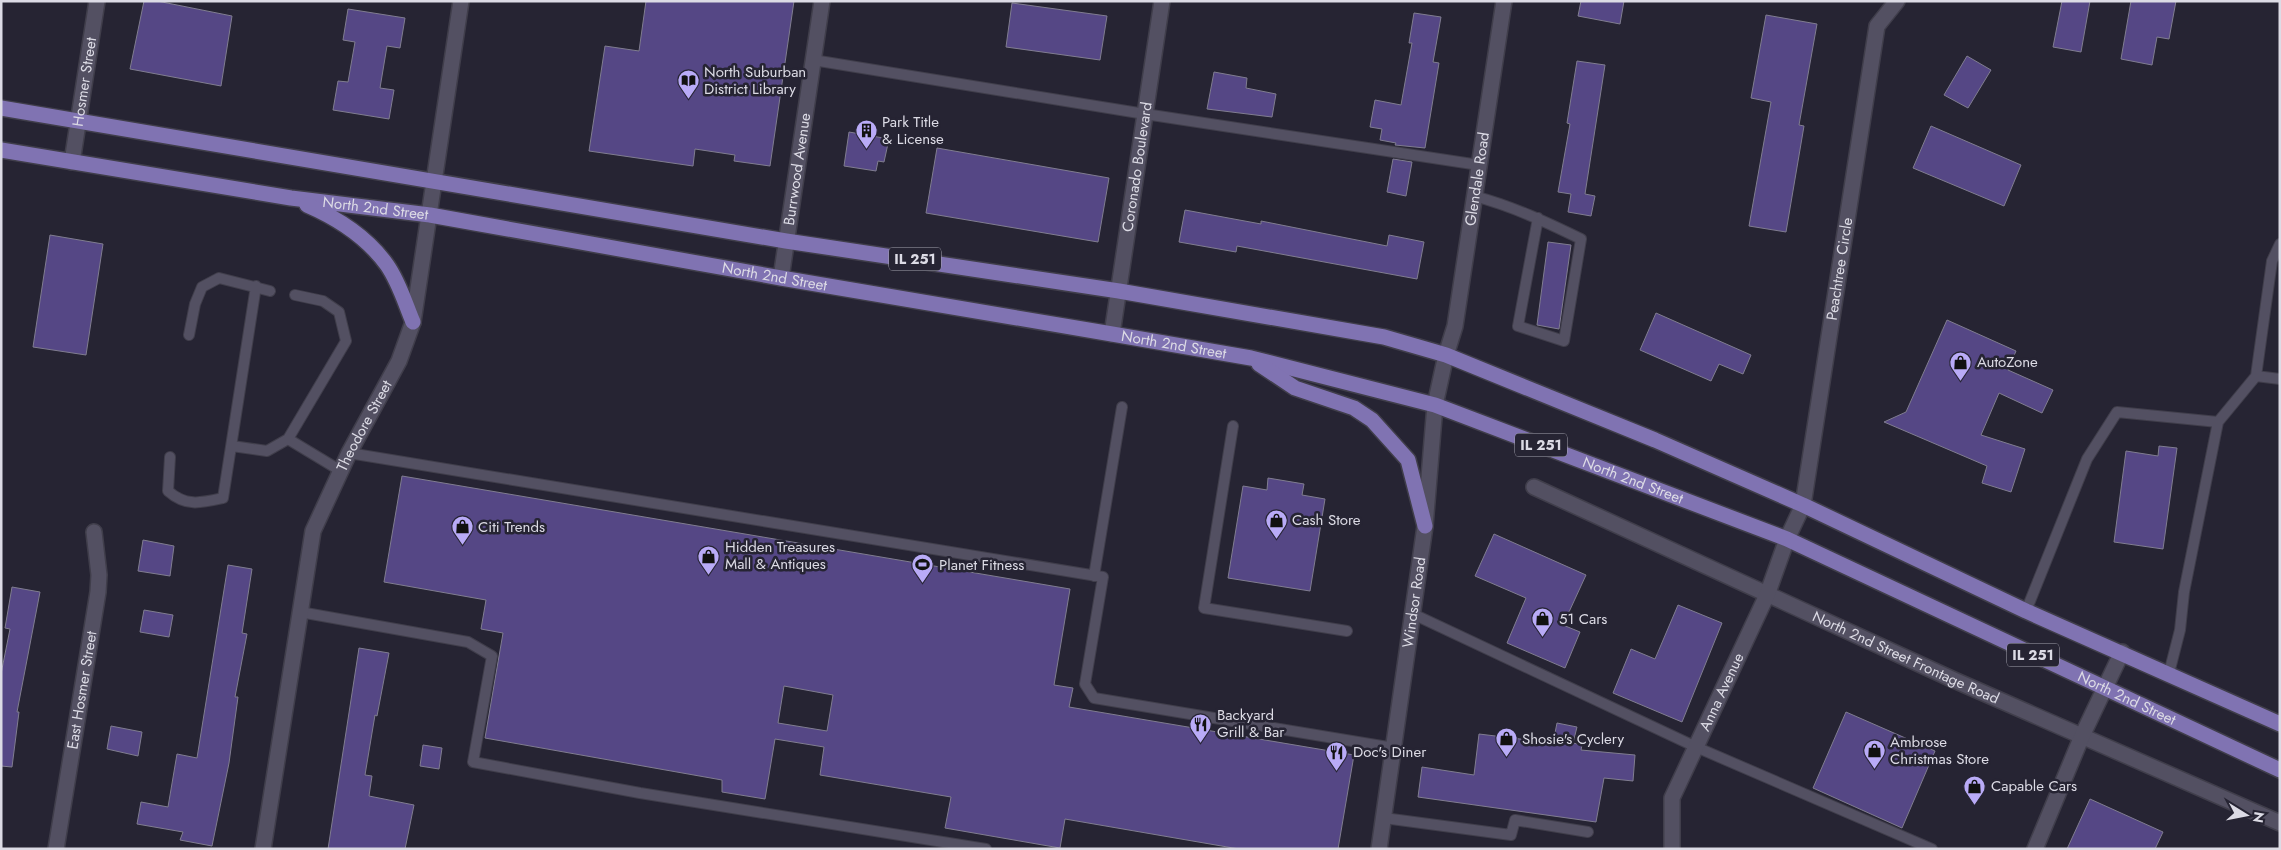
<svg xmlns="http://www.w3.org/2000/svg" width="2281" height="850" font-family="Jost,sans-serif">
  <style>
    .building { fill: #554785; stroke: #807d90; fill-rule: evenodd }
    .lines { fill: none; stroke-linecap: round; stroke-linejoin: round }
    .lane-casing { stroke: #403e4b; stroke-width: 12 }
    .street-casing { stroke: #403e4b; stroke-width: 18 }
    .secondary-casing { stroke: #403e4b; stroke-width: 18 }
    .primary-casing { stroke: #403e4b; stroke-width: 18 }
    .lane { stroke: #535062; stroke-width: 10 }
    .street { stroke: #535062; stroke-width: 15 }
    .secondary { stroke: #535062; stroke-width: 15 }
    .primary { stroke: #8073b2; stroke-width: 15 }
    .labels { text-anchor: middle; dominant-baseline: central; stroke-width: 5; stroke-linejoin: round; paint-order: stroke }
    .shield { fill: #262433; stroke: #a5a4b0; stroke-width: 1 }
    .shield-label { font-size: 14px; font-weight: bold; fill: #dcdbe5 }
    .poi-label { font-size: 15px; fill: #dcdbe5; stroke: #262433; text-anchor: start }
    .street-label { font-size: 15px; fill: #dcdbe5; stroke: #262433 }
  </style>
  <rect width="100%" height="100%" fill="#262433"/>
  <!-- building -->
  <path class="building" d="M144,1H157L232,16L221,86L130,69Z
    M646,1H794L770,166L734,161L735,155L695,149L693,166L589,151L605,46L639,51Z
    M1581,1H1624L1620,24L1578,16Z
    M2062,1H2090L2081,52L2053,47Z
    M2131,1H2176L2169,39L2157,37L2152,65L2121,59Z
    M1012,3L1107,16L1100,60L1006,47Z
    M348,9L405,18L400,48L387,46L380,88L394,90L389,119L333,110L338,81L348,82L355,42L343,40Z
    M1414,13L1441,17L1433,62L1439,63L1425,148L1395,145L1396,143L1380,140L1382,129L1370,127L1375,100L1401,105L1412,43H1409Z
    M1766,15L1817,24L1799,125L1804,126L1786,232L1749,226L1771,102L1751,98Z
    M1967,56L1991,70L1968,108L1944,95Z
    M1577,61L1605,65L1585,194L1595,196L1591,216L1568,212L1571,194L1558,192L1570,124L1567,123Z
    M1214,72L1247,78L1246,88L1276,94L1272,117L1207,109Z
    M1931,126L2021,165L2004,206L1913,168Z
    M849,132L889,139L884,162L878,161L876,171L844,166Z
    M937,148L1109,178L1098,242L926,213Z
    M1393,159L1412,162L1406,196L1387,192Z
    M1185,210L1261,224V221L1387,246L1389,235L1424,242L1417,279L1237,246L1236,252L1179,242Z
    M50,235L103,244L86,355L33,347Z
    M1548,242L1571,245L1559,329L1537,325Z
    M1656,313L1751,355L1743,374L1719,364L1711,381L1640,350Z
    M1947,320L2016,351L2008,370L2053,390L2042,413L1999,393L1981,435L2025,449L2011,492L1982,483L1987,466L1884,422L1906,412Z
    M2159,446L2177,448L2163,549L2114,542L2126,451L2158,456Z
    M402,476L1070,589L1054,685L1073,688L1069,707L1354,755L1338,849H1239L1065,819L1060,848L945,828L951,797L820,775L824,747L775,739L765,799L722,792V780L485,738L503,633L481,629L486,600L384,582ZM784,686L833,695L827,731L778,723Z
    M1268,478L1304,484L1302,495L1325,499L1310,591L1228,578L1243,486L1267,490Z
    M1494,534L1586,575L1563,625L1580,632L1565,668L1507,643L1526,598L1475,576Z
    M143,540L174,546L170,576L138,571Z
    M228,565L252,569L242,633L247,634L235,697H238L229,763L212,846L180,840L183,832L137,824L141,802L168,807L177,754L197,758Z
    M12,587L40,592L17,712H19L12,767L1,766V674L10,629L5,628Z
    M1678,605L1722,623L1682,722L1613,693L1631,649L1655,659Z
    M144,610L173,615L169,637L140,632Z
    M359,648L389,653L377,716L375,715L365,775L372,776L369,796L414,805L405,849H328Z
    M1846,712L1935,751L1902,828L1813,788Z
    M1557,723L1577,727L1573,743L1582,745L1581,750L1635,755L1633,781L1604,778L1596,822L1418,797L1422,767L1474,775L1479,734L1553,743Z
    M111,726L142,732L138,756L107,749Z
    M423,745L442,748L439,769L420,766Z
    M2090,799L2163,832L2155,849H2067Z"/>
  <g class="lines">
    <defs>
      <path id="lane" d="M813,60L1145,114L1479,165
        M1474,196C1512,206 1546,222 1581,239L1564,341L1518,326L1538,218
        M189,335L195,304L202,287L219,278L270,291
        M2256,376L2272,261L2280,244
        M1233,426L1204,608L1347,631
        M288,439L341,471
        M232,446L267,451L288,439L346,341L339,312L323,301L295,295
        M349,453L1103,577L1085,684L1094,698L1394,748
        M170,457L168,491C186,507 201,503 223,498L256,286
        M1094,576L1122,407
        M2026,611L2087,459L2117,412L2218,422
        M300,612L468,642L492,656L473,762L640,793L986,849
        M1413,614L1696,747L1932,849
        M2169,673L2180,630L2184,592L2218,422L2256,376L2280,379
        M1384,818L1511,835L1515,820L1588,832"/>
      <g id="street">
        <path id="s1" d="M72,162L97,1"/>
        <path id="s2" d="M781,278L822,1"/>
        <path id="s3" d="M1112,334L1162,1"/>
        <path id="s4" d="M1446,355L1455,326L1504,1"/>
        <path id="s5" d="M1534,487L1954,680L2280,823"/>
        <path id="s6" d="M56,849L98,592L99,575L94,532"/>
        <path id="s7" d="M263,849L313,531L349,453L399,361L413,322L461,1"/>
        <path id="s8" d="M1672,849V798L1767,595L1787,539L1803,505L1877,26L1897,1"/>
        <path d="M2035,849L2082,736L2122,652"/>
      </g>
      <g id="secondary">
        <path id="s9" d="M1379,849L1425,526L1435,405L1446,355"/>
      </g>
      <g id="primary">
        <path d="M1,108L786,241L1119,291L1384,337L1446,355L1655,440L1803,505L2026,611L2280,724"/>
        <path id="s10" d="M1,150L291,198L430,215L781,278L1112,334L1251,358L1435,405L1787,539L2280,770"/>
        <path d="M307,205C337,218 367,237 387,265C399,282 405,303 413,322"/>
        <path d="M1259,364L1295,388L1354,408L1372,420L1408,460L1425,526"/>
      </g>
    </defs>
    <!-- lane casing -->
    <use href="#lane" class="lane-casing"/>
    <!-- street casing -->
    <use href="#street" class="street-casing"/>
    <!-- secondary casing -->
    <use href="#secondary" class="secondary-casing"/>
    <!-- primary casing -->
    <use href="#primary" class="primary-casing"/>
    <!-- lane -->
    <use href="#lane" class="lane"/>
    <!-- street -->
    <use href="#street" class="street"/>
    <!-- secondary -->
    <use href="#secondary" class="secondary"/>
    <!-- primary -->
    <use href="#primary" class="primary"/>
  </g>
  <!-- icons -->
  <defs>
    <symbol id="library-pin" viewBox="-11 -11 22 30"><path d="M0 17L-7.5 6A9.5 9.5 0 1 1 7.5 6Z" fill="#b9abf7" stroke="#262433"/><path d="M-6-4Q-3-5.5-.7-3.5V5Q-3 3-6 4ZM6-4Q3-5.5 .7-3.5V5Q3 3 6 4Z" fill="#111"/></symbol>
    <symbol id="building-pin" viewBox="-11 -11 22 30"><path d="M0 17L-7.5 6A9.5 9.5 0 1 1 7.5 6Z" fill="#b9abf7" stroke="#262433"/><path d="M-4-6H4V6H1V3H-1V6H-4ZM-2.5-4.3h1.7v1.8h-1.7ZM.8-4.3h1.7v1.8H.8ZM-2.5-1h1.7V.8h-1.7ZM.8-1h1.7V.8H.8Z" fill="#111"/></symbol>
    <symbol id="shop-pin" viewBox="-11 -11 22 30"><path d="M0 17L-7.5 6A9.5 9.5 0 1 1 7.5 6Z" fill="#b9abf7" stroke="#262433"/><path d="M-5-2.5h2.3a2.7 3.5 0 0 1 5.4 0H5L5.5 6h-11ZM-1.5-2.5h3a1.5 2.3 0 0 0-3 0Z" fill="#111"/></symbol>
    <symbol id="stadium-pin" viewBox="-11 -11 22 30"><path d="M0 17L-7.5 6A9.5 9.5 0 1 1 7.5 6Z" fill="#b9abf7" stroke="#262433"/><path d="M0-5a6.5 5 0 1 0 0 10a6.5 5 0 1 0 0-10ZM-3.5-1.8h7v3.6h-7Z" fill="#111"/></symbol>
    <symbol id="restaurant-pin" viewBox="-11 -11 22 30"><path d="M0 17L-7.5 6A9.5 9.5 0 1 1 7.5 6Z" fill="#b9abf7" stroke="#262433"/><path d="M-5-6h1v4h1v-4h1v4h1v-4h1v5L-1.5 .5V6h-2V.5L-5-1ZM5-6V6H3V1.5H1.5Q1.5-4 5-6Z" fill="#111"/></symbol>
  </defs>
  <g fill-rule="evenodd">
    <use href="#library-pin" x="676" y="68" width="25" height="34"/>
    <use href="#building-pin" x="854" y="118" width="25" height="34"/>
    <use href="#shop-pin" x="1948" y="350" width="25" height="34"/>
    <use href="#shop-pin" x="1264" y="508" width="25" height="34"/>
    <use href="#shop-pin" x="450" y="514" width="25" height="34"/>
    <use href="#shop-pin" x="696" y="544" width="25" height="34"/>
    <use href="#stadium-pin" x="910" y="552" width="25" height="34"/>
    <use href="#shop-pin" x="1530" y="606" width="25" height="34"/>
    <use href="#restaurant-pin" x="1188" y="712" width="25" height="34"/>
    <use href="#shop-pin" x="1494" y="726" width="25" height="34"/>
    <use href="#shop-pin" x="1862" y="738" width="25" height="34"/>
    <use href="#restaurant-pin" x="1324" y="740" width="25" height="34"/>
    <use href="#shop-pin" x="1962" y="774" width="25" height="34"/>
  </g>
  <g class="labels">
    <!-- shield labels -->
    <g class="shield">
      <rect x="889" y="247.5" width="52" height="23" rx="4"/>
      <rect x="1515" y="433.5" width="52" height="23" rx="4"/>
      <rect x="2007" y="643.5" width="52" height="23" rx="4"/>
    </g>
    <g class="shield-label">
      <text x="915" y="259">IL 251</text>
      <text x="1541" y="445">IL 251</text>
      <text x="2033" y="655">IL 251</text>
    </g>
    <!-- poi labels -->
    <g class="poi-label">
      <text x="704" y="72">North Suburban<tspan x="704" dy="17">District Library</tspan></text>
      <text x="882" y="122">Park Title<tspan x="882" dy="17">&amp; License</tspan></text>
      <text x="1977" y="362">AutoZone</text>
      <text x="1292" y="520">Cash Store</text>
      <text x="478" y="527">Citi Trends</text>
      <text x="725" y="547">Hidden Treasures<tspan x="725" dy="17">Mall &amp; Antiques</tspan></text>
      <text x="939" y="565">Planet Fitness</text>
      <text x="1559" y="619">51 Cars</text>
      <text x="1217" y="715">Backyard<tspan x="1217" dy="17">Grill &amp; Bar</tspan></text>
      <text x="1522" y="739">Shosie's Cyclery</text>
      <text x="1890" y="742">Ambrose<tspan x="1890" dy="17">Christmas Store</tspan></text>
      <text x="1353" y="752">Doc's Diner</text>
      <text x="1991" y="786">Capable Cars</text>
    </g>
    <!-- street labels -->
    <g class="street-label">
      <text stroke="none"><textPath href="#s1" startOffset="81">Hosmer Street</textPath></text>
      <text stroke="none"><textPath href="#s3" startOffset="169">Coronado Boulevard</textPath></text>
      <text stroke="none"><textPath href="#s2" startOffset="110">Burrwood Avenue</textPath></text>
      <text stroke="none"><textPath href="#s4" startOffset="179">Glendale Road</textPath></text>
      <text stroke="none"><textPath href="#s10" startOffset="379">North 2nd Street</textPath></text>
      <text stroke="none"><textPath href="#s8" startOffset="611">Peachtree Circle</textPath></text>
      <text stroke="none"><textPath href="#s10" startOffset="784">North 2nd Street</textPath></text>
      <text stroke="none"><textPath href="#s10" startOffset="1189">North 2nd Street</textPath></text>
      <text stroke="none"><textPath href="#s7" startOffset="439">Theodore Street</textPath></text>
      <text stroke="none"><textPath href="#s10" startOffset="1669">North 2nd Street</textPath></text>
      <text stroke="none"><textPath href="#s9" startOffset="249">Windsor Road</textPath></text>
      <text stroke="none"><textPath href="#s5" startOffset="409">North 2nd Street Frontage Road</textPath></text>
      <text stroke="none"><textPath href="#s6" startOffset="161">East Hosmer Street</textPath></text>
      <text stroke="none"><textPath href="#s8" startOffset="168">Anna Avenue</textPath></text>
      <text stroke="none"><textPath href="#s10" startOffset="2209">North 2nd Street</textPath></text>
    </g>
  </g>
  <!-- border -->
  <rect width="2281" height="850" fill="none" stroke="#dcdbe5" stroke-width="5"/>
  <!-- north arrow -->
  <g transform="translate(2246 815) rotate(100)" stroke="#262433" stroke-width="4" paint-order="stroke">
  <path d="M0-4L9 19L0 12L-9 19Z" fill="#dcdbe5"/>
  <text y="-8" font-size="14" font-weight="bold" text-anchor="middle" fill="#dcdbe5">N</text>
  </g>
</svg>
